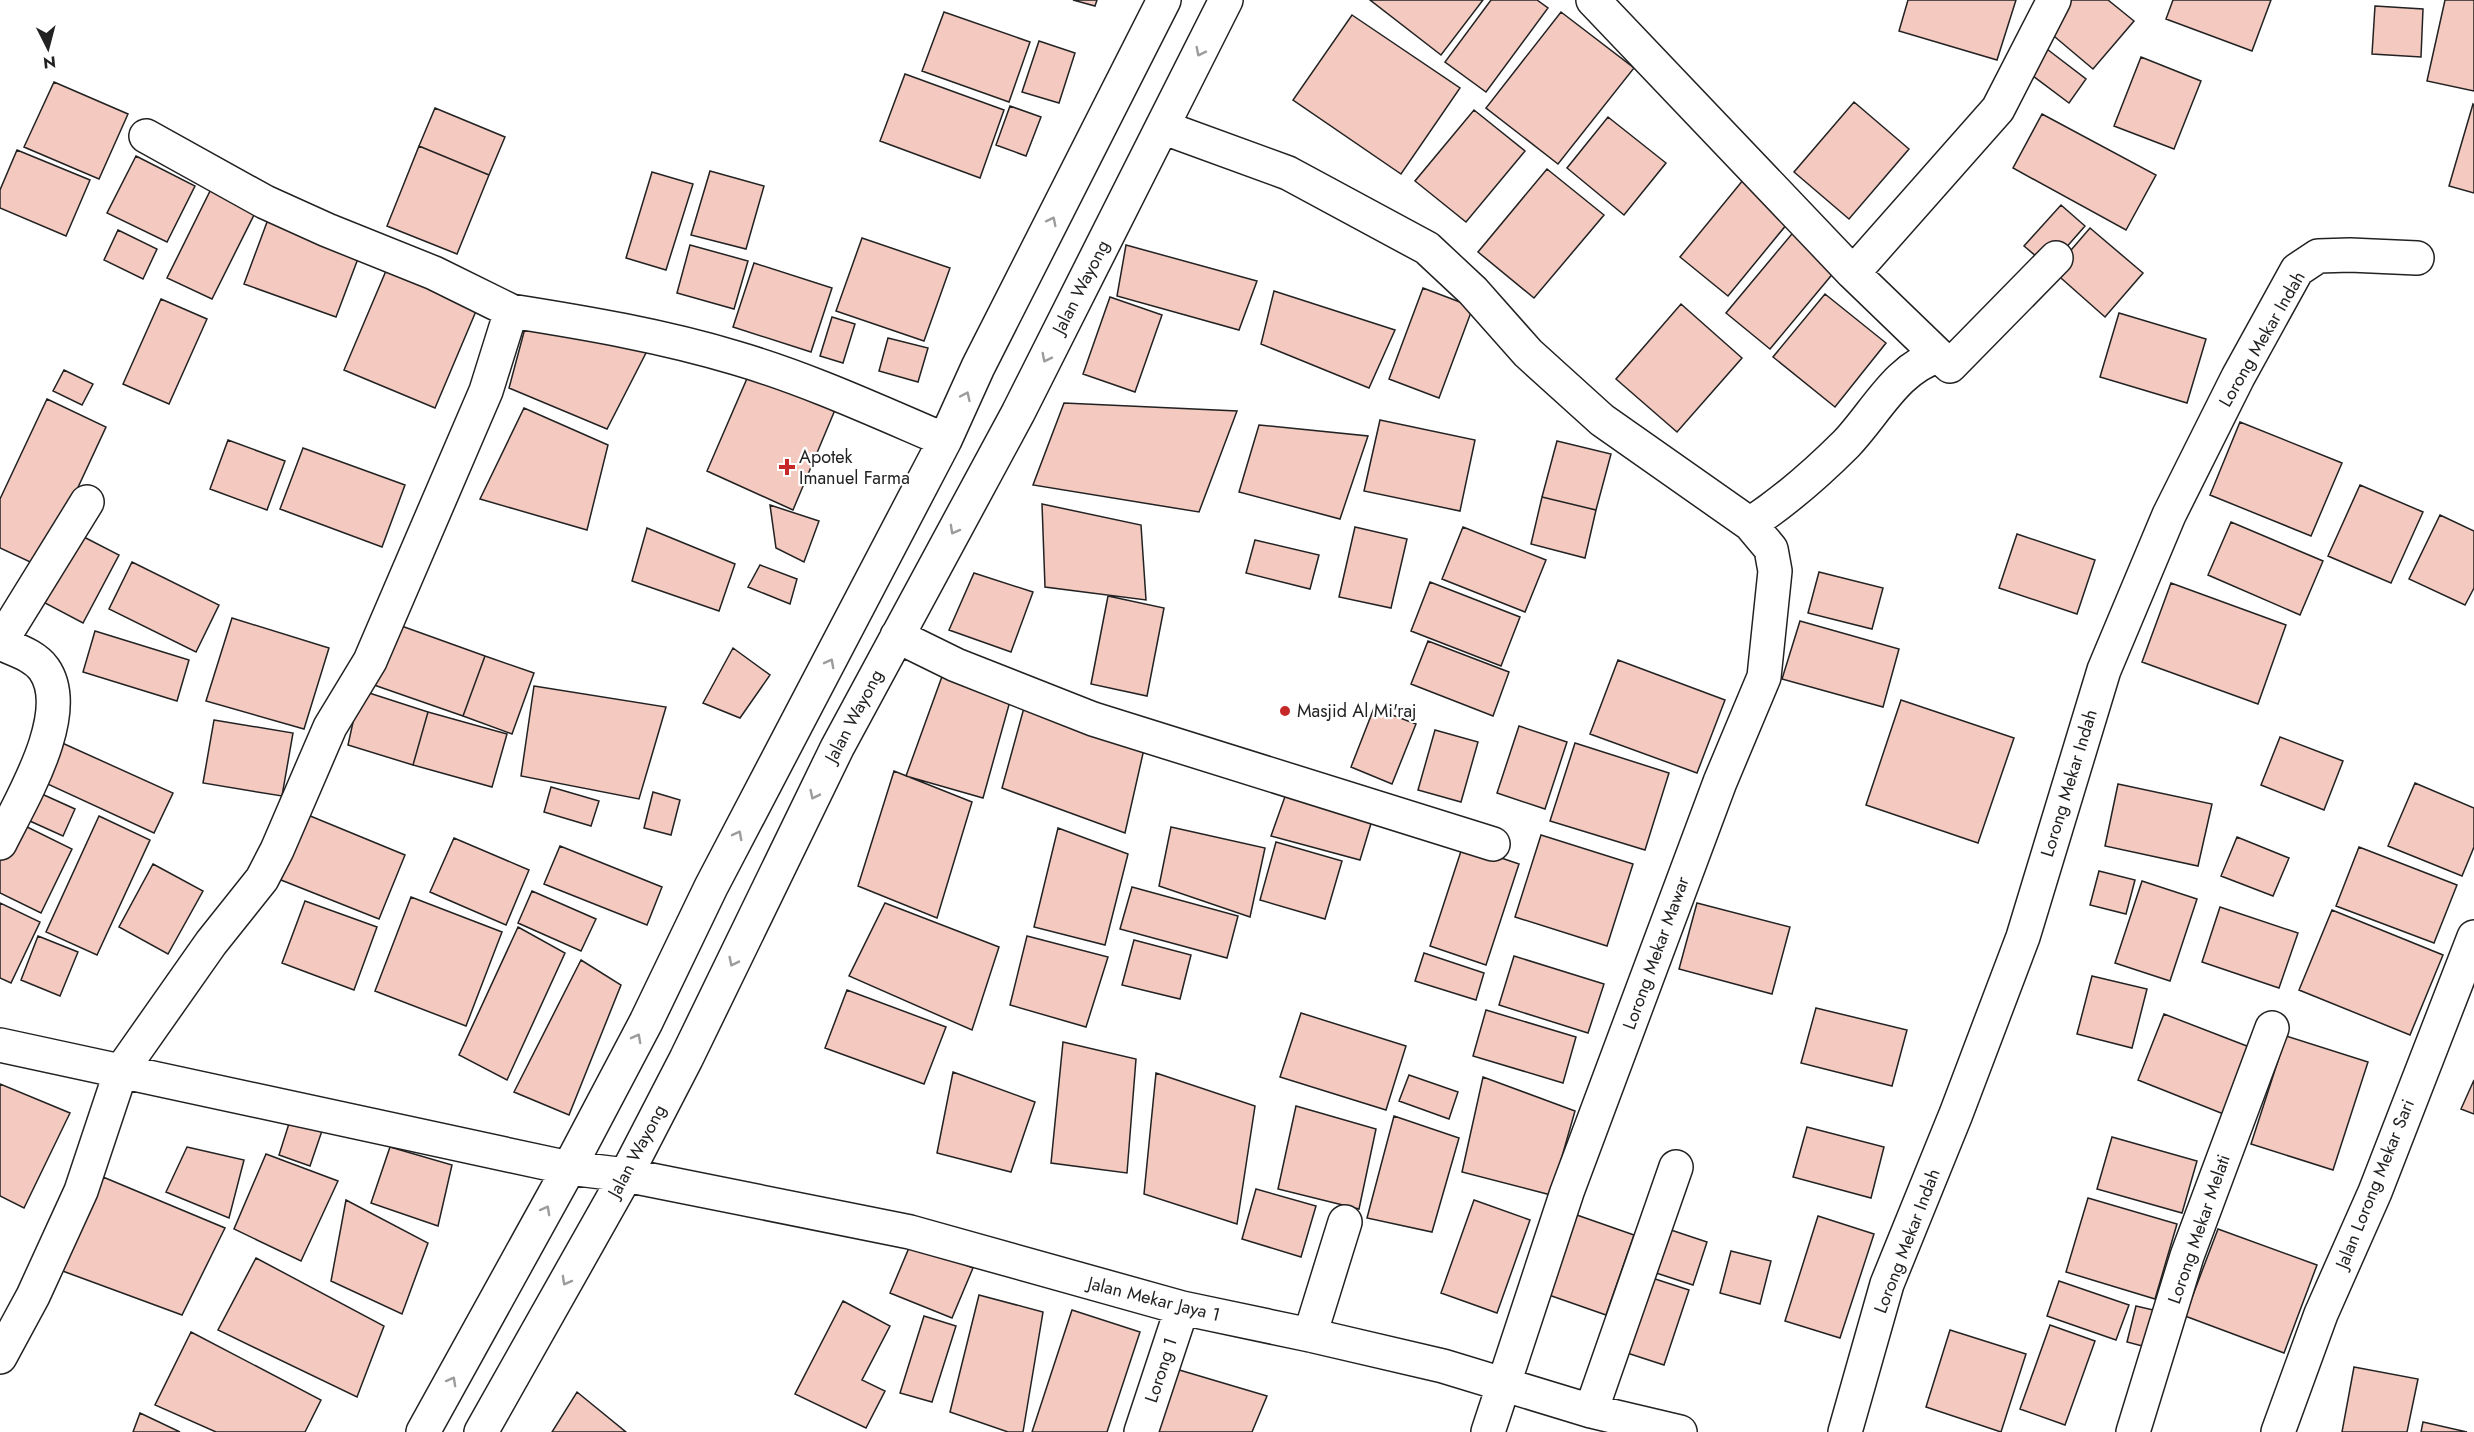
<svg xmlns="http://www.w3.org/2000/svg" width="2474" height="1432" font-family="Jost,sans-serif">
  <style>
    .building { fill: #f3c9c0; stroke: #222; stroke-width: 1.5 }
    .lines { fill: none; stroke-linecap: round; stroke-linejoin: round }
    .minor-casing { stroke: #222; stroke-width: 36 }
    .minor { stroke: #fff; stroke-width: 33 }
    .oneway { stroke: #9c9c9c }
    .poi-dot { fill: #c62828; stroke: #fff; stroke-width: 2 }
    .labels { text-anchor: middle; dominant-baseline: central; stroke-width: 4.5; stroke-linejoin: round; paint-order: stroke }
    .street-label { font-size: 18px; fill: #222; stroke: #fff }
    .poi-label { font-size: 18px; fill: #222; stroke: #fff; text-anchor: start }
  </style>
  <rect width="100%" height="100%" fill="#fff"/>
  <!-- building -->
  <path class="building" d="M1073,0H1097L1095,6Z
    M1370,0H1483L1441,55Z
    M1491,0H1537L1548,8L1486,92L1445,62Z
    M1908,0H2016L1997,60L1899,31Z
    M2054,0H2108L2134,21L2093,69L2036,21Z
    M2173,0H2271L2252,51L2166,19Z
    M2445,0H2474V91L2427,81Z
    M2375,6L2423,9L2421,57L2372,54Z
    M944,12L1030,42L1009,102L922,71Z
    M1561,12L1634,68L1558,164L1486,108Z
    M1352,15L1460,88L1401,174L1293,100Z
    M1039,41L1075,53L1059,103L1022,92Z
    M2043,46L2086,79L2069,103L2025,70Z
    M2141,57L2201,81L2174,149L2114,126Z
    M905,74L1004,110L980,178L880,141Z
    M54,82L128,114L99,179L24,147Z
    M1854,102L1909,149L1849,219L1794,172Z
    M2473,104L2474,105V193L2449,186Z
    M1010,106L1041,117L1026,156L996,145Z
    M435,108L505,137L489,175L419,146Z
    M1474,110L1525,151L1466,222L1415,181Z
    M2042,114L2156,175L2126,230L2013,168Z
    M1608,117L1666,163L1624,215L1567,168Z
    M419,146L489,175L457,254L387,226Z
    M17,150L90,180L66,236L0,208V190Z
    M136,156L195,186L167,242L107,213Z
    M1547,169L1604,215L1534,298L1478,252Z
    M710,171L764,186L746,249L691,235Z
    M652,172L693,184L666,270L626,258Z
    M1748,174L1796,213L1728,296L1680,257Z
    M214,183L259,205L212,299L167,278Z
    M2061,205L2085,226L2049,267L2024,246Z
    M270,214L362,248L336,317L244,284Z
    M2090,228L2143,273L2105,317L2053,271Z
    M1796,229L1840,265L1770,349L1726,313Z
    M118,230L157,249L143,279L104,260Z
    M862,238L950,268L924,341L836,311Z
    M690,245L748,261L734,309L677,293Z
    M1126,245L1257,281L1239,330L1117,296Z
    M391,259L482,297L435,408L344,370Z
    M754,263L832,288L811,352L733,327Z
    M1423,288L1473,307L1439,398L1389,379Z
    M1274,291L1395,330L1369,388L1261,344Z
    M1825,294L1886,343L1835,407L1773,357Z
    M1110,297L1162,315L1135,392L1083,374Z
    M161,299L207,319L169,404L123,384Z
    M1681,304L1742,358L1677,432L1616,379Z
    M2119,313L2206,339L2187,403L2100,377Z
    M528,317L648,349L607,429L509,388Z
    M832,317L855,324L843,363L820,356Z
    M888,338L928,348L918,382L879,371Z
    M752,367L840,398L793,510L707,471Z
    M64,370L93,384L82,405L53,391Z
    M47,399L106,427L41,567L0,548V499Z
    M1064,403L1237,411L1199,512L1033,485Z
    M524,408L608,445L587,530L480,499Z
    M1380,420L1475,440L1460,511L1364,491Z
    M2240,422L2342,463L2311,536L2210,495Z
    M1259,425L1368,436L1340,519L1239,492Z
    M228,440L285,461L267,510L210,489Z
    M1557,441L1611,454L1596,510L1542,497Z
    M303,448L405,485L382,547L280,509Z
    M2360,485L2423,512L2391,583L2328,556Z
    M1542,497L1596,510L1585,558L1531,544Z
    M1042,504L1141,525L1146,600L1045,587Z
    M770,505L819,521L804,562L776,548Z
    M2440,515L2474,531V588L2465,605L2409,579Z
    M2231,522L2323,561L2300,615L2208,575Z
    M1355,527L1407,539L1391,608L1339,597Z
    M1463,527L1546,560L1525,612L1442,579Z
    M647,528L735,564L719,611L632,581Z
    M2017,534L2095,560L2077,614L1999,588Z
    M80,535L119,555L83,623L45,603Z
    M1255,540L1319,555L1310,589L1246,573Z
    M132,562L219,605L196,652L109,609Z
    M760,565L797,579L790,604L748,587Z
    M1819,572L1883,588L1872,629L1808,613Z
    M974,573L1033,592L1011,652L949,630Z
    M1430,582L1520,617L1501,666L1411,631Z
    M2171,583L2286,625L2258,704L2142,662Z
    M1108,596L1164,608L1147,696L1091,684Z
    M232,618L329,648L304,729L206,701Z
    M1800,621L1899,649L1883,707L1782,679Z
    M396,624L485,656L463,716L374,685Z
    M95,631L189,660L177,701L83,672Z
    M1428,641L1509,672L1493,716L1411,684Z
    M733,648L770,675L740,718L703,703Z
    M485,656L534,673L512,734L463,716Z
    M1618,660L1725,700L1697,773L1590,734Z
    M944,671L1012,694L983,798L906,776Z
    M534,686L666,707L639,799L521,776Z
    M360,690L428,712L413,765L348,745Z
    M1901,700L2014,738L1978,843L1866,805Z
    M1025,704L1144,749L1125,833L1002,788Z
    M1374,708L1416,724L1392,784L1351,767Z
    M428,712L507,734L492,787L413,765Z
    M214,720L293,733L282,796L203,783Z
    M1519,726L1567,742L1545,809L1497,793Z
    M1435,730L1478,742L1461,802L1418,790Z
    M2280,737L2343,761L2324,810L2261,785Z
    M60,742L173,793L154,833L41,781Z
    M1575,743L1669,773L1645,850L1550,821Z
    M894,771L972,802L937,918L858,886Z
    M2415,783L2474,808V847L2462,876L2388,846Z
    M2118,784L2212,804L2198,866L2105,846Z
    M551,787L599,801L591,826L544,812Z
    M1288,788L1376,807L1360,860L1271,836Z
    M33,790L75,809L63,836L21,817Z
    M653,792L680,800L671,835L644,828Z
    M303,813L405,855L379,919L276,878Z
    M99,816L150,840L97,955L46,932Z
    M17,822L72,849L41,913L0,893V857Z
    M1171,827L1265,848L1250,917L1159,886Z
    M1058,828L1128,854L1105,945L1034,927Z
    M1541,835L1633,864L1607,946L1515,917Z
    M2237,837L2289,858L2273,896L2221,876Z
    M454,838L529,870L506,925L430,892Z
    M1276,842L1342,861L1325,919L1260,900Z
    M1463,845L1519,864L1486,965L1430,946Z
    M560,846L662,887L647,925L544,884Z
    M2359,847L2457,885L2434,943L2336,906Z
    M153,864L203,891L168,954L119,927Z
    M2099,871L2135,880L2126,914L2090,905Z
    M2142,881L2197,899L2170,981L2115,963Z
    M1132,887L1238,916L1227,958L1120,929Z
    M532,891L596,919L581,951L518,923Z
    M411,897L502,932L466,1026L375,991Z
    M305,901L377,927L354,990L282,963Z
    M0,903L40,922L11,983L0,978Z
    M885,903L999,947L972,1030L849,976Z
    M1697,903L1790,927L1772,994L1679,969Z
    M2220,907L2298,933L2279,988L2202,962Z
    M2332,910L2443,955L2410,1035L2299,990Z
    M518,927L565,953L507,1080L459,1055Z
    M38,936L78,952L60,996L21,980Z
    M1027,936L1108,957L1086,1027L1010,1005Z
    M1134,940L1191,955L1180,999L1122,985Z
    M1424,953L1484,973L1476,1000L1415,981Z
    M1514,956L1604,984L1588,1033L1499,1005Z
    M581,960L621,985L569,1115L514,1092Z
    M2092,976L2147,989L2132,1048L2077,1034Z
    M847,990L946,1027L924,1084L825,1048Z
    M1816,1008L1907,1030L1892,1086L1801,1063Z
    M1486,1010L1576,1037L1563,1083L1473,1056Z
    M1301,1013L1406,1046L1386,1110L1280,1077Z
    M2164,1014L2252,1048L2226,1115L2138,1080Z
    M2286,1036L2368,1062L2333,1170L2251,1144Z
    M1063,1042L1136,1059L1127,1173L1051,1163Z
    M953,1072L1035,1102L1011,1172L937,1153Z
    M1156,1073L1255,1106L1237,1224L1144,1194Z
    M1409,1075L1458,1092L1449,1119L1399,1101Z
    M1483,1077L1575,1111L1551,1195L1462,1172Z
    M2474,1080V1114L2461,1109Z
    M0,1084L70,1113L24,1208L0,1196Z
    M1296,1106L1376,1129L1359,1209L1278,1189Z
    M293,1111L325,1122L310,1166L279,1155Z
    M1394,1116L1459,1138L1432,1232L1367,1218Z
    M1807,1127L1884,1147L1871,1198L1793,1177Z
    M2112,1137L2197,1161L2182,1213L2097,1189Z
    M187,1147L244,1160L229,1218L166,1192Z
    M390,1147L452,1165L438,1226L371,1203Z
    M266,1154L338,1181L301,1261L234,1229Z
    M103,1177L225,1228L182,1315L60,1270Z
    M1256,1189L1316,1206L1301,1257L1242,1239Z
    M2088,1198L2177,1224L2155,1299L2066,1272Z
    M346,1200L428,1243L402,1314L331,1281Z
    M1474,1200L1530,1220L1497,1313L1441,1293Z
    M1574,1214L1634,1235L1606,1315L1546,1294Z
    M1818,1216L1874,1234L1840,1338L1785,1321Z
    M1665,1228L1707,1242L1693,1285L1650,1271Z
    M2218,1229L2317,1265L2284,1353L2185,1316Z
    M911,1243L973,1268L952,1318L890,1293Z
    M1731,1251L1771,1261L1760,1304L1720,1293Z
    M256,1258L384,1326L357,1397L218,1330Z
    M1649,1277L1689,1290L1664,1365L1624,1352Z
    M2059,1281L2129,1305L2116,1340L2047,1316Z
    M979,1295L1043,1312L1023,1432H1008L950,1412Z
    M843,1301L890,1326L862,1380L885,1391L866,1428L795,1394Z
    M2136,1306L2162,1312L2154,1349L2127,1342Z
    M1072,1310L1140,1332L1107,1432H1032Z
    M924,1316L956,1326L932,1402L900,1393Z
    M2050,1325L2095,1341L2065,1425L2020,1409Z
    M1950,1330L2026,1354L2001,1432L1926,1407Z
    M191,1332L321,1400L305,1432H216L155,1405Z
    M2354,1367L2418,1379L2407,1432H2342Z
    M1176,1369L1267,1396L1252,1432H1151Z
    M577,1392L626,1432H552Z
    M140,1413L180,1432H133Z
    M2423,1422L2467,1432H2421Z"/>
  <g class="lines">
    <defs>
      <path id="minor" d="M1593,0L1853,273L1939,356
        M1162,127L1288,173L1427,248L1473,291L1528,353L1602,420L1750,524C1785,501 1817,473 1846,444C1875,414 1897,367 1939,356L1950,366L2056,258
        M146,136L265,202L327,230L434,273L511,311
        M1853,273L1998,109L2054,0
        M897,636L956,665L1093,719L1493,844
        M0,643C15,650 34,655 44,669C75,713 20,802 0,843
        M0,643L87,502
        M0,1045L569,1168L626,1175L910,1232L1182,1308L1310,1335L1443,1366L1591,1411L1680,1432
        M1310,1335L1345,1222
        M0,1357L33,1296L81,1191L121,1071L211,943L262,879L277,850L330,727L370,661L486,391L511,311C587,323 663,336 736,358C808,379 877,411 945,440
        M1591,1411L1676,1167
        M423,1432L569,1168L646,1022L711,887L945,440L978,367L1164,0
        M481,1432L626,1175L686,1059L837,748L1018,413L1226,0
        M1141,1432L1182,1308
        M1488,1432L1567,1192L1720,782L1764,677L1775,571L1771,549L1750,524
        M1845,1432L1887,1284L1956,1114L2023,937L2104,670L2169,515L2238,377L2297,270L2318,256L2350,255L2417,258
        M2133,1432L2187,1256L2272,1028
        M2278,1432L2321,1314L2375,1192L2474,937"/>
    </defs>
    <!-- minor casing -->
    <use href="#minor" class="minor-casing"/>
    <!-- minor -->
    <use href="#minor" class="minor"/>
  </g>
  <!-- one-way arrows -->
  <defs><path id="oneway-chevron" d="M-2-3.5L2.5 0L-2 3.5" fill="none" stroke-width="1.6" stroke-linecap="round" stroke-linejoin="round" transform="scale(1.5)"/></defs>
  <g class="oneway">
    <use href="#oneway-chevron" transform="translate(1200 52) rotate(117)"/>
    <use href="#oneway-chevron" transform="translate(1052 221) rotate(-63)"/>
    <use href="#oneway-chevron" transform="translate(1046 358) rotate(117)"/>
    <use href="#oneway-chevron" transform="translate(966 396) rotate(-65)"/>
    <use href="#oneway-chevron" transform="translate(954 530) rotate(119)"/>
    <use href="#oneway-chevron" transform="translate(830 663) rotate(-62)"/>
    <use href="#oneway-chevron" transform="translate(814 795) rotate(116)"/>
    <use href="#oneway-chevron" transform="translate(738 835) rotate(-62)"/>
    <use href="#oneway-chevron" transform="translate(733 962) rotate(116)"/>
    <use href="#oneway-chevron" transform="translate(637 1038) rotate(-62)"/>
    <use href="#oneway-chevron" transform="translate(546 1210) rotate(-61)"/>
    <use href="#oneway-chevron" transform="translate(566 1281) rotate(119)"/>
    <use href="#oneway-chevron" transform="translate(452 1381) rotate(-61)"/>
  </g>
  <!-- markers -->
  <g class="poi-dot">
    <path d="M784 458h6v6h6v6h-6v6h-6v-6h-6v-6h6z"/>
    <circle cx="1285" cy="711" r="6"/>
  </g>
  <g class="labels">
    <!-- street labels -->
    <g class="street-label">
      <text transform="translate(1081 287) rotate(-63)">Jalan Wayong</text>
      <text transform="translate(2262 339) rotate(-60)">Lorong Mekar Indah</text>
      <text transform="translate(854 716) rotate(-62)">Jalan Wayong</text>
      <text transform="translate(2069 783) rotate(-73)">Lorong Mekar Indah</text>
      <text transform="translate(1656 953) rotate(-70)">Lorong Mekar Mawar</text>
      <text transform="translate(637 1151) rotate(-62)">Jalan Wayong</text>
      <text transform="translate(2375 1184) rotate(-68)">Jalan Lorong Mekar Sari</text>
      <text transform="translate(2199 1229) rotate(-71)">Lorong Mekar Melati</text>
      <text transform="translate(1907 1241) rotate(-69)">Lorong Mekar Indah</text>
      <text transform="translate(1154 1299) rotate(14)">Jalan Mekar Jaya 1</text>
      <text transform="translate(1161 1370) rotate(-72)">Lorong 1</text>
    </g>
    <!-- poi labels -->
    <g class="poi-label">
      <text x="799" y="457">Apotek<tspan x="799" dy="21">Imanuel Farma</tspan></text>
      <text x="1297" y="711">Masjid Al Mi'raj</text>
    </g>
  </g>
  <!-- north arrow -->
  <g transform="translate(48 48) rotate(174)" stroke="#ffffff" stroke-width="4.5" paint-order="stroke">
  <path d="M0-4.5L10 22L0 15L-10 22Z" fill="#222222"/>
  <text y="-9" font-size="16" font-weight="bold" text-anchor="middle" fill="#222222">N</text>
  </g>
</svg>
